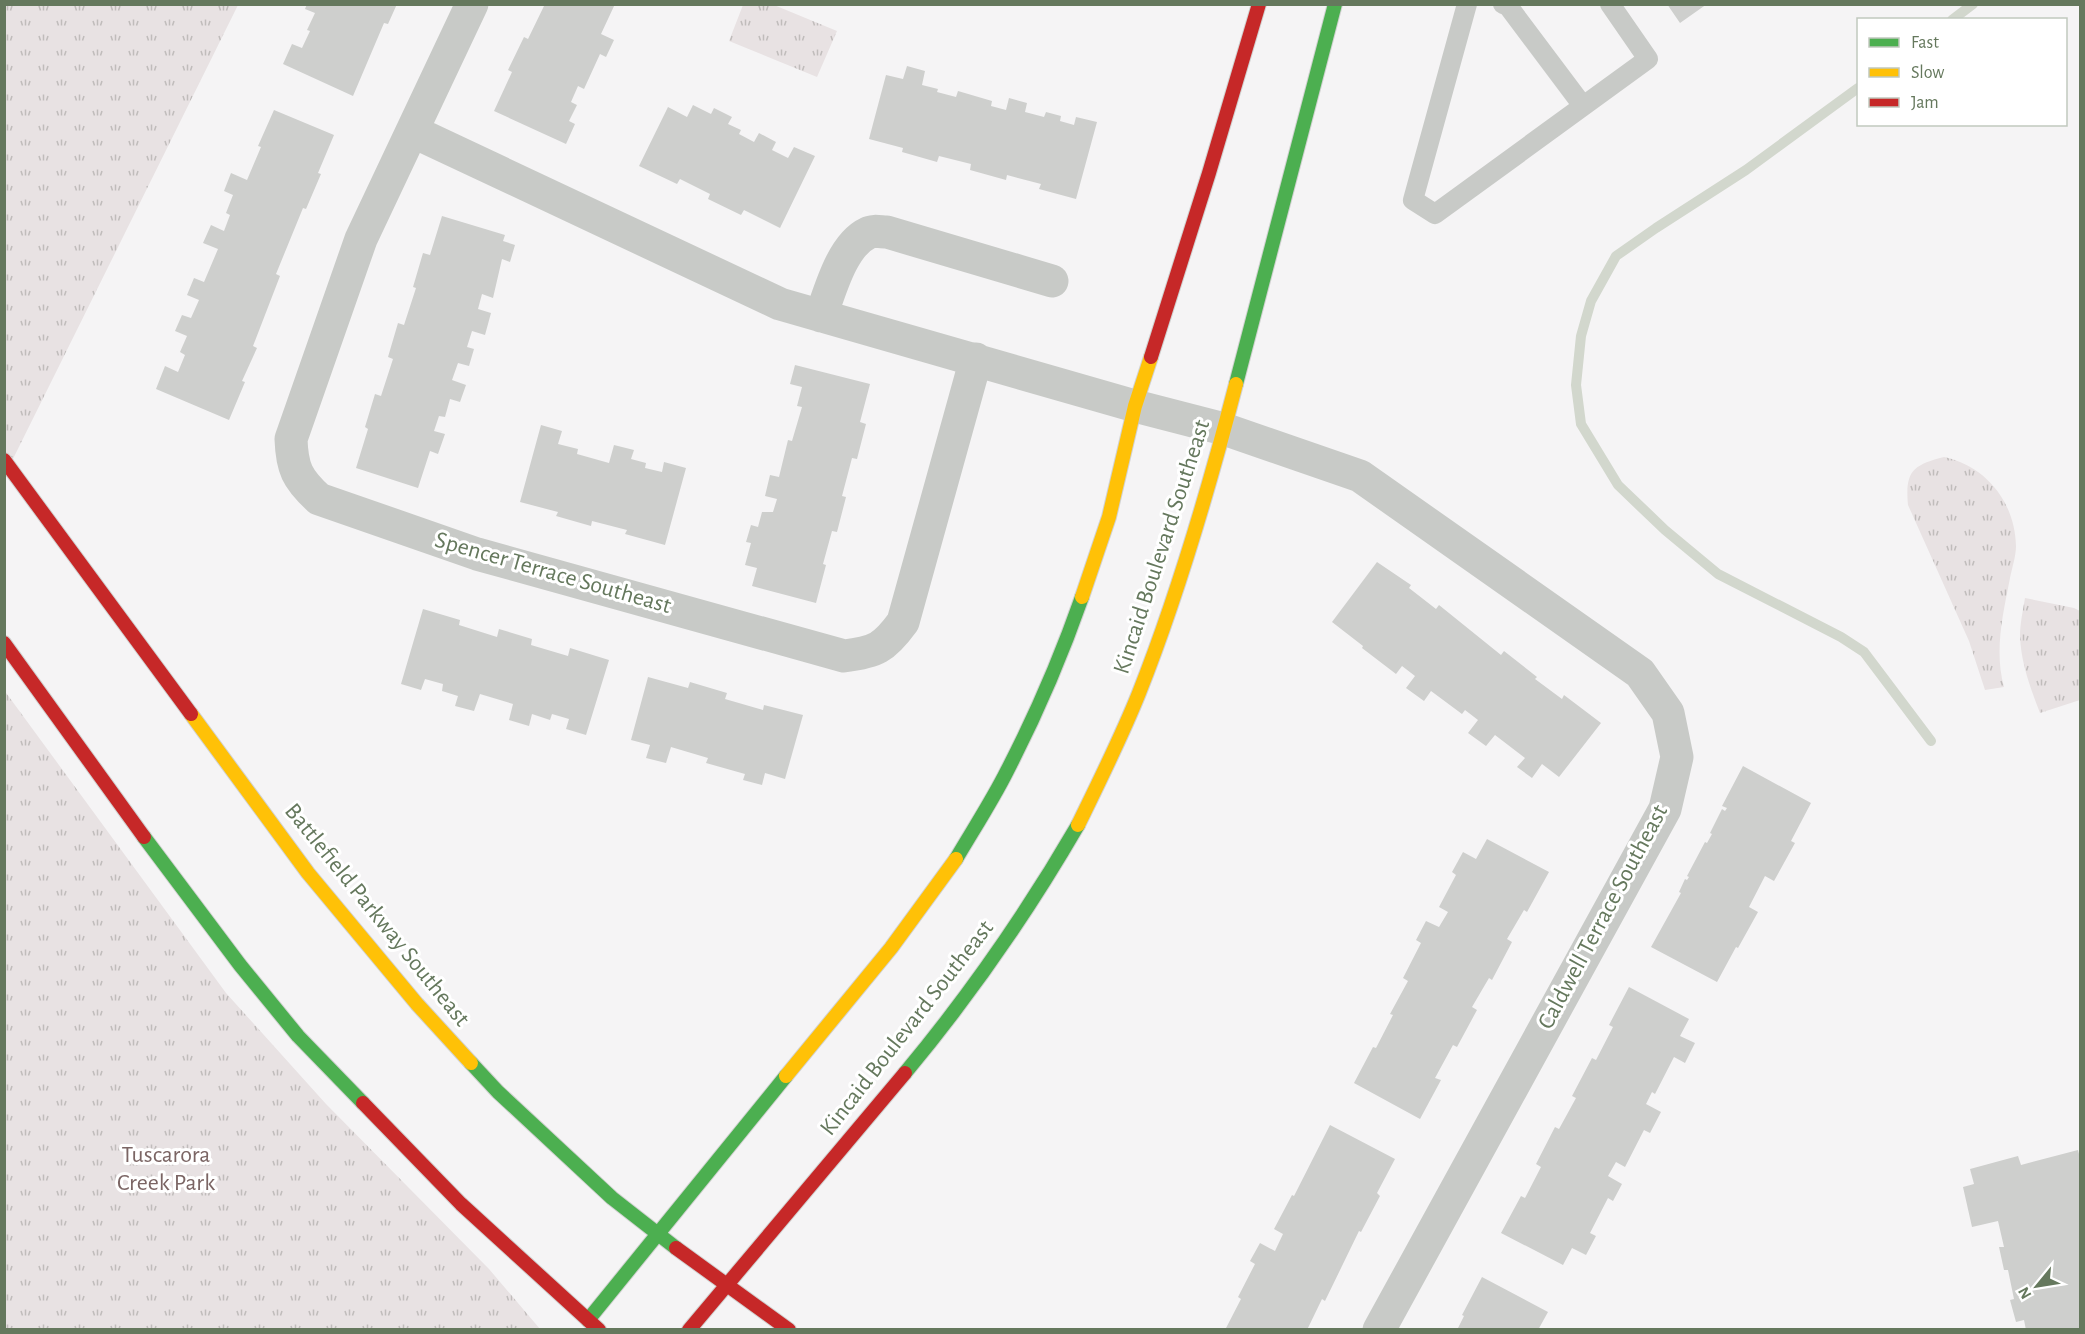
<svg xmlns="http://www.w3.org/2000/svg" width="2085" height="1334" font-family="'Alegreya Sans',sans-serif">
  <style>
    .park { fill: url(#park-tufts) }
    .lines { fill: none; stroke-linecap: round; stroke-linejoin: round }
    .stream { stroke: #d2d7cd; stroke-width: 10 }
    .building { fill: #cecfcd }
    .fast-casing { stroke: #d1d2d1; stroke-width: 16 }
    .slow-casing { stroke: #d1d2d1; stroke-width: 16 }
    .jam-casing { stroke: #d1d2d1; stroke-width: 16 }
    .lane { stroke: #c8cac7; stroke-width: 20 }
    .street { stroke: #c8cac7; stroke-width: 33 }
    .fast { stroke: #4caf50; stroke-width: 14 }
    .slow { stroke: #ffc107; stroke-width: 14 }
    .jam { stroke: #c62828; stroke-width: 14 }
    .labels { text-anchor: middle; dominant-baseline: central; stroke-width: 6; stroke-linejoin: round; paint-order: stroke }
    .street-label { font-size: 24px; fill: #65785d; stroke: #fff }
    .park-label { font-size: 24px; fill: #7b6564; stroke: #fff }
  </style>
  <defs>
    <pattern id="park-tufts" width="24" height="20" patternUnits="userSpaceOnUse" patternTransform="scale(1.5)"><rect width="24" height="20" fill="#e8e2e3"/><path d="M3 7l-1-3M5 7V3M7 7l1-3M15 17l-1-3M17 17v-4M19 17l1-3" fill="none" stroke="#c0bcbb"/></pattern>
  </defs>
  <rect width="100%" height="100%" fill="#f5f4f5"/>
  <!-- park -->
  <path class="park" d="M5,5H238L5,475Z
    M743,5H774L837,31L817,77L729,41Z
    M1944,457C1986,466 2015,502 2016,546C2016,556 2012,568 2010,578C2003,614 1994,651 2004,687L1985,690L1969,641L1908,505C1905,472 1912,465 1944,457Z
    M2025,598L2074,608L2080,611V700L2040,713C2030,687 2021,663 2020,636C2020,624 2023,610 2025,598Z
    M4,690L226,993L326,1104L489,1269L540,1329H5Z"/>
  <g class="lines">
    <!-- stream -->
    <path class="stream" d="M1952,20L1973,4
      M1858,88L1746,170L1656,228L1616,256L1591,301L1581,336L1576,385L1581,424L1618,485L1665,530L1718,574L1841,637L1864,652L1931,741"/>
  </g>
  <!-- building -->
  <path class="building" d="M307,4H397L388,24L384,23L353,96L283,64L292,44L302,48L310,31L307,30L315,13L305,9Z
    M540,4H615L601,34L614,40L606,57L600,54L584,89L578,86L571,102L577,105L569,121L575,124L566,144L494,111L512,72L508,70L524,37L528,39L544,6Z
    M1667,4H1707L1680,23Z
    M907,66L925,71L922,85L938,89L937,92L956,97L958,91L992,101L991,106L1006,110L1009,98L1027,103L1025,112L1044,117L1046,112L1061,116L1060,121L1074,125L1076,117L1097,122L1076,199L1039,189L1041,184L1007,175L1006,180L970,170L971,164L939,156L937,162L902,152L903,148L869,139L886,75L903,79Z
    M693,105L711,114L714,108L732,117L728,124L741,130L739,134L754,142L759,133L776,142L772,150L788,158L794,147L815,156L780,228L744,210L741,215L708,199L710,194L680,179L677,184L639,166L668,107L687,117Z
    M274,110L334,135L318,173L321,174L306,209L303,208L276,274L280,276L253,346L257,348L242,381L245,382L229,420L156,389L165,366L178,372L185,355L180,352L187,336L175,331L182,315L191,318L199,300L187,295L194,278L204,282L218,249L203,243L211,225L224,231L230,215L226,213L233,195L224,191L231,173L247,180L261,147L258,146Z
    M442,216L505,235L503,241L515,245L510,262L502,259L493,298L482,294L478,309L491,313L485,335L472,331L467,347L474,349L469,366L458,363L452,380L466,385L460,402L450,399L445,417L439,416L434,431L445,434L438,454L430,451L418,488L356,468L368,429L365,427L375,394L381,396L393,359L388,357L398,323L404,325L416,288L413,287L423,253L430,255Z
    M795,365L870,384L860,422L866,424L857,459L852,458L842,496L846,497L837,532L832,531L823,564L826,565L816,603L752,586L757,568L745,565L751,543L746,542L751,525L758,527L762,512H773L777,499L765,496L770,475L779,477L788,440L792,441L802,407L797,406L802,387L790,384Z
    M541,425L562,431L558,444L578,449L577,454L609,463L614,445L634,450L631,459L646,463L645,468L662,472L664,462L686,468L665,545L625,534L627,530L592,521L591,526L556,516L558,512L520,502Z
    M1377,562L1411,585L1409,588L1436,609L1439,605L1501,655L1504,651L1537,677L1535,679L1562,699L1564,695L1601,723L1559,777L1542,764L1532,778L1517,767L1525,758L1495,735L1486,746L1468,733L1478,720L1465,710L1462,714L1431,691L1424,701L1406,688L1415,676L1402,666L1396,674L1362,648L1363,646L1332,622Z
    M423,609L460,620L459,625L497,637L499,629L532,639L531,645L568,656L570,648L609,660L586,735L566,729L569,719L552,714L550,720L532,714L529,726L509,720L513,704L480,694L474,711L455,706L458,696L442,691L443,684L425,679L421,690L401,684Z
    M648,677L688,688L690,682L727,693L725,699L763,710L764,705L803,715L785,779L765,773L762,785L743,780L745,774L706,763L708,758L671,747L666,763L646,758L650,745L631,740Z
    M1743,766L1811,803L1791,841L1795,843L1774,881L1765,876L1749,907L1758,912L1738,948L1736,947L1717,982L1651,947L1681,893L1679,892L1685,879L1687,880L1689,877L1687,876L1705,842L1707,843L1712,834L1710,833L1722,809L1725,811L1727,808L1722,806Z
    M1487,839L1549,872L1527,912L1524,910L1507,939L1512,942L1492,980L1489,978L1472,1007L1477,1010L1457,1047L1453,1045L1435,1078L1441,1080L1420,1119L1354,1083L1373,1047L1376,1048L1393,1015L1390,1014L1408,981L1403,978L1421,943L1416,940L1426,921L1439,927L1448,912L1439,907L1456,875L1452,872L1463,852L1476,859Z
    M1629,987L1689,1019L1680,1036L1695,1043L1685,1063L1674,1057L1655,1094L1652,1092L1646,1104L1661,1112L1650,1133L1644,1130L1625,1167L1616,1162L1608,1176L1622,1184L1613,1201L1608,1198L1590,1233L1596,1236L1586,1255L1572,1248L1563,1265L1501,1233L1521,1196L1525,1198L1541,1167L1536,1164L1555,1127L1559,1129L1576,1098L1572,1096L1592,1058L1596,1060L1613,1027L1609,1025Z
    M1330,1125L1395,1159L1377,1193L1380,1196L1361,1232L1359,1231L1325,1301L1322,1299L1307,1330H1225L1241,1299L1238,1297L1255,1264L1250,1261L1260,1243L1275,1251L1283,1234L1274,1229L1292,1195L1294,1196Z
    M2078,1150L2080,1158V1330H2026L2024,1320L2016,1322L2010,1300L2014,1299L2008,1270H2004L1999,1247H2004L1998,1221L1972,1227L1963,1187L1974,1184L1970,1169L2018,1156L2021,1165Z
    M1482,1277L1548,1312L1538,1330H1457L1464,1316L1462,1315Z"/>
  <g class="lines">
    <defs>
      <path id="fast" d="M1236,384L1335,4
        M144,837L240,965L298,1036L363,1103
        M956,859C973,830 992,801 1007,771C1036,715 1061,657 1082,597
        M471,1063L498,1092L612,1198L676,1248
        M905,1073C970,995 1027,913 1078,825
        M588,1320L786,1076"/>
      <path id="slow" d="M1082,597L1109,517L1135,406L1151,357
        M191,714L308,873L417,1004L471,1063
        M1078,825C1099,782 1121,738 1139,693C1179,592 1209,488 1236,384
        M786,1076L891,948L956,859"/>
      <path id="jam" d="M1151,357L1209,173L1259,4
        M4,460L191,714
        M4,643L144,837
        M363,1103L461,1204L599,1330
        M676,1248L789,1330
        M689,1330L905,1073"/>
    </defs>
    <!-- fast casing -->
    <use href="#fast" class="fast-casing"/>
    <!-- slow casing -->
    <use href="#slow" class="slow-casing"/>
    <!-- jam casing -->
    <use href="#jam" class="jam-casing"/>
    <!-- lane -->
    <path class="lane" d="M1467,4L1413,200L1435,214L1648,59L1610,4
      M1503,4L1508,6L1583,106"/>
    <!-- street -->
    <path class="street" d="M472,4L361,239L291,439C292,468 297,479 319,499L477,554L844,656C876,652 884,648 903,622L976,359
      M412,131L780,304L1135,406L1224,429L1360,476L1640,673L1668,713L1677,757L1665,809L1379,1330
      M821,316C830,291 842,245 868,233C873,230 881,232 887,232L1052,281"/>
    <!-- fast -->
    <use href="#fast" class="fast"/>
    <!-- slow -->
    <use href="#slow" class="slow"/>
    <!-- jam -->
    <use href="#jam" class="jam"/>
  </g>
  <g class="labels">
    <!-- street labels -->
    <g class="street-label">
      <text transform="translate(1162 547) rotate(-72)">Kincaid Boulevard Southeast</text>
      <text transform="translate(553 573) rotate(16)">Spencer Terrace Southeast</text>
      <text transform="translate(377 915) rotate(51)">Battlefield Parkway Southeast</text>
      <text transform="translate(1603 917) rotate(-62)">Caldwell Terrace Southeast</text>
      <text transform="translate(907 1028) rotate(-52)">Kincaid Boulevard Southeast</text>
    </g>
    <!-- park labels -->
    <g class="park-label">
      <text x="166" y="1155">Tuscarora<tspan x="166" dy="28">Creek Park</tspan></text>
    </g>
  </g>
  <!-- border -->
  <rect width="2085" height="1334" fill="none" stroke="#65785d" stroke-width="12"/>
  <!-- legend -->
  <rect x="1857" y="18" width="210" height="108" fill="#ffffff" stroke="#c1c9be" stroke-width="1.5"/>
  <rect x="1869" y="38" width="30" height="9" fill="#4caf50" stroke="#c1c9be" stroke-width="1.5"/>
  <text x="1911" y="48" font-size="18" fill="#65785d">Fast</text>
  <rect x="1869" y="68" width="30" height="9" fill="#ffc107" stroke="#c1c9be" stroke-width="1.5"/>
  <text x="1911" y="78" font-size="18" fill="#65785d">Slow</text>
  <rect x="1869" y="98" width="30" height="9" fill="#c62828" stroke="#c1c9be" stroke-width="1.5"/>
  <text x="1911" y="108" font-size="18" fill="#65785d">Jam</text>
  <!-- north arrow -->
  <g transform="translate(2037 1286) rotate(240)" stroke="#ffffff" stroke-width="4.5" paint-order="stroke">
  <path d="M0-4.5L10 22L0 15L-10 22Z" fill="#65785d"/>
  <text y="-9" font-size="16" font-weight="bold" text-anchor="middle" fill="#65785d">N</text>
  </g>
</svg>
